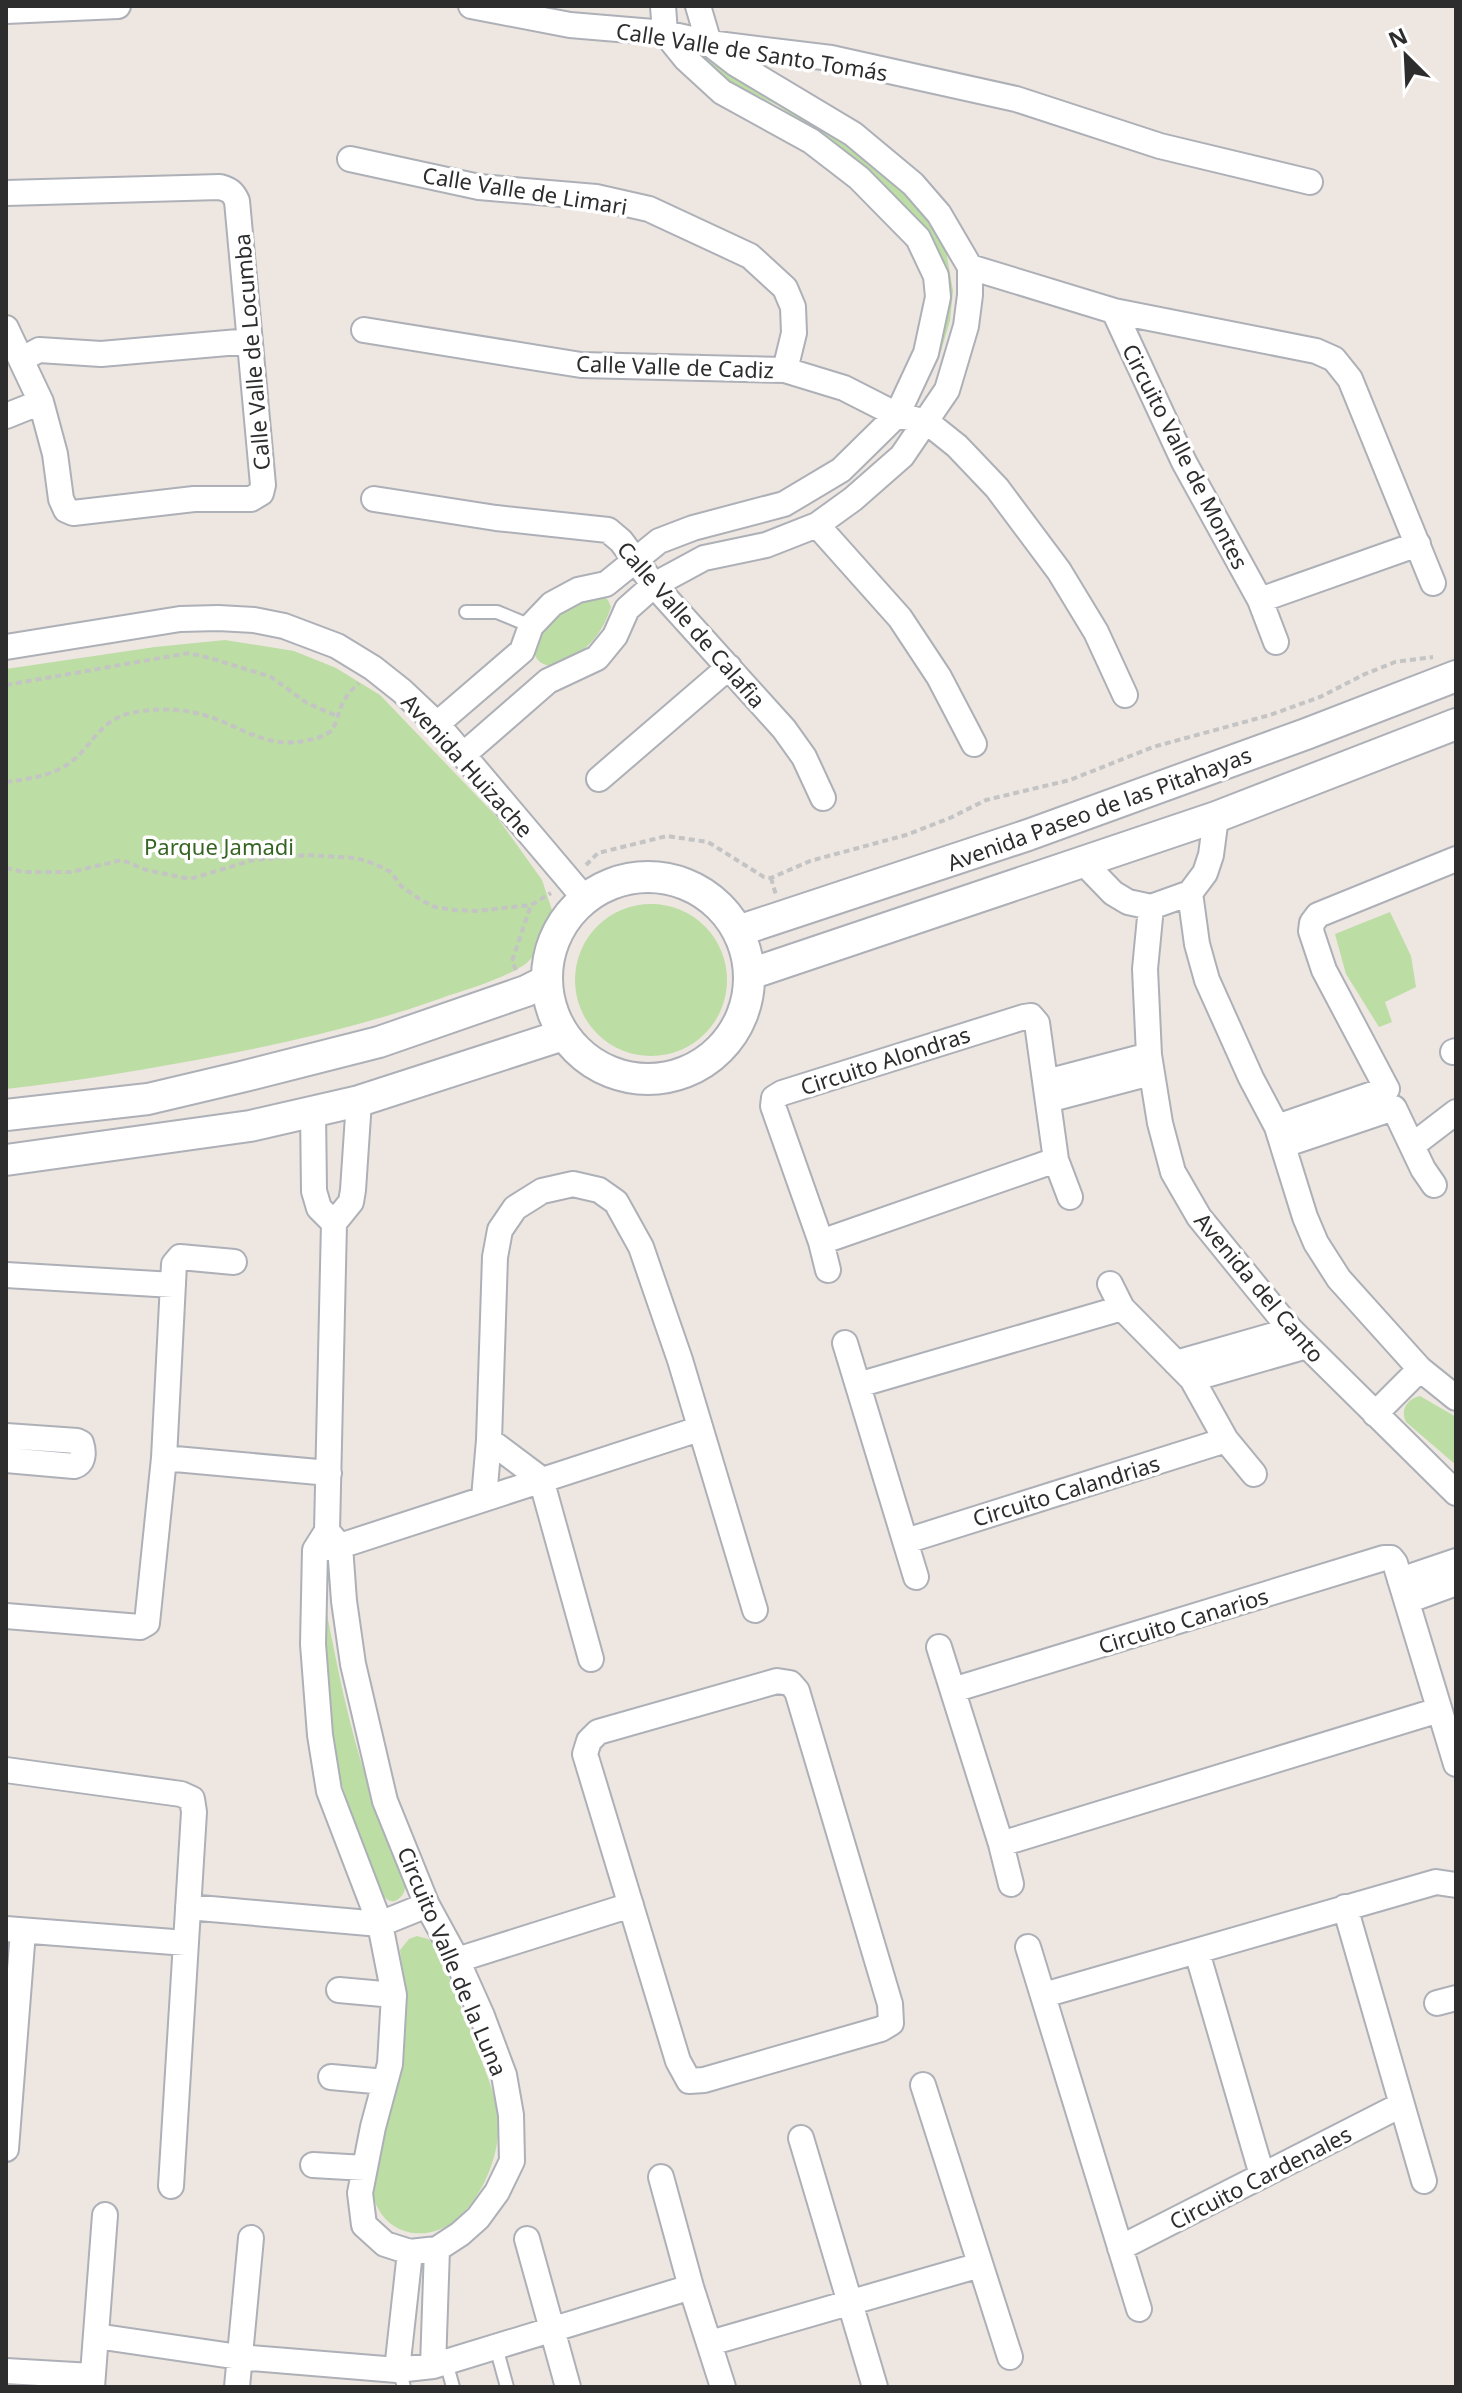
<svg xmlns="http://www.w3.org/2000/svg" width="1462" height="2393" font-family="'Noto Sans',sans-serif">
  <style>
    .green { fill: #bcdda3 }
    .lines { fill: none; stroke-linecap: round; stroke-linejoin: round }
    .service-casing { stroke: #adb0b7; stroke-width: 16 }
    .minor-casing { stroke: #adb0b7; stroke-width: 28 }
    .tertiary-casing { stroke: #adb0b7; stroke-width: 34 }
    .path { stroke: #c4c4c4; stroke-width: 4; stroke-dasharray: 6 4; stroke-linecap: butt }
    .service { stroke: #fff; stroke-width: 12 }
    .minor { stroke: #fff; stroke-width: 24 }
    .tertiary { stroke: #fff; stroke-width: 30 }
    .labels { text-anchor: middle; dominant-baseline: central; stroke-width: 7; stroke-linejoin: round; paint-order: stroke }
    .street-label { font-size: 22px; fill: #2d2d2d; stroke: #fff }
    .park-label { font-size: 22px; fill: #366423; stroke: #fff }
  </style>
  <rect width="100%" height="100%" fill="#ede6e1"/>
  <!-- green -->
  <path class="green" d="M701,52L836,130L923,207L945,244L953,291L950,321L941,351L924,385L932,345L921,225L882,182L855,160L777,105L730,83L700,56Z
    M602,595L608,600L611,607C603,632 588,651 564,661C558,664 552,667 546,665C516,655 554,616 566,607C576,601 591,599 602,595Z
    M225,640L294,651L336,668L380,695L497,817L542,880L553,913C546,929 539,955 524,965C499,981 467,989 439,999C368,1024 296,1041 222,1055C150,1069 78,1081 6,1089V669L155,647Z
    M575 980a76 76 0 1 1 152 0a76 76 0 1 1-152 0Z
    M1390,912L1411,956L1416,987L1385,1002L1392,1022L1379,1027L1346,974L1335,934Z
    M1420,1396L1456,1417V1465L1406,1422C1400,1410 1407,1399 1420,1396Z
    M326,1609C340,1682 355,1756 383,1825C389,1839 412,1881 403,1894C390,1913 379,1890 373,1879L337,1770L326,1687Z
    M417,1936L428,1939L435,1944C450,1978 463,2012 476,2046C486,2074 501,2104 498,2134C496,2164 479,2201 456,2220C423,2246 379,2233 372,2190C367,2159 392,2110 399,2078C407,2037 406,1991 400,1950L409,1939Z"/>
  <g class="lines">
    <defs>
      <path id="service" d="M466,612H497L531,626
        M496,2347L507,2387
        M446,2362L453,2387
        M399,2370L404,2387"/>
      <path id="minor" d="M471,6L570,25L665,33L709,43L831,58L1016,99L1160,146L1310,182
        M6,11L118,6
        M350,159L479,187L596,197L649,209L750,256L785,288L793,307L794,333L785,370
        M6,193L220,187C230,190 233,192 237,201L263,485L261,493L251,499H194L73,513L66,510L61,499L55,454L41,402L6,328
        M970,267L1114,311L1316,351L1334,359L1350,379L1433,583
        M1114,311L1184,462L1260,600L1276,642
        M364,330L581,365L785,370L844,388L897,415L927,422L957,446L997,488L1059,571L1096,632L1125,695
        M22,359L39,350L101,354L250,341
        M6,416L41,402
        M374,499L496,518L608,530L621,541L654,585L784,729L804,757L823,798
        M817,525L900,618L939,677L974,744
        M1260,600L1418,544
        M6,647L180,619L218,618L254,620L284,626L337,646L373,668L402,691L437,724L586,900
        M437,724L522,651L531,626L552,604L578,590L606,584L659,541L693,528L784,504L841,470L897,415L926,353L938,297L936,276L918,238L859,178L811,141L722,92L686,59L665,33L663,6
        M463,755L548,681L597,658L615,636L627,609L654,585L704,558L766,545L817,525L853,499L902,456L947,390L966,326L970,295V267L939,214L913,184L853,134L736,64L709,43L698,6
        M599,779L729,667
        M1083,862L1113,893L1128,902L1151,907L1190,893L1205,873L1211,855L1216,817
        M1190,893L1197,944L1207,980L1251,1078L1277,1127L1305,1217L1316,1243L1339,1279L1420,1369L1456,1398
        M1151,907L1145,969L1149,1055L1160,1123L1173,1172L1199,1217L1291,1330L1456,1493
        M1453,1052L1456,1051
        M1046,1082L1149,1055
        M1048,1100L1151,1073
        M313,1111L314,1191L319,1208L334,1223
        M1277,1127L1387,1089L1324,970L1311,931L1312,923L1318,915L1456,859
        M1284,1145L1394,1108L1423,1169L1434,1185
        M1413,1145L1456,1112
        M821,1242L1056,1160
        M828,1270L821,1242L773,1106L774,1098L782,1093L1024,1017L1031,1016L1037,1023L1056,1160L1070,1197
        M6,1275L173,1285
        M1110,1284L1122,1308L1192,1379L1226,1440L1254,1474
        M845,1343L916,1577
        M1176,1363L1291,1330
        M1192,1379L1307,1346
        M858,1385L1122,1308
        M1375,1414L1420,1369
        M6,1436L77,1441L81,1443C84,1452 84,1463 74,1466L6,1460
        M489,1440L541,1479L591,1659
        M164,1458L329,1473
        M484,1498L489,1440L495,1257L500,1230L515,1208L542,1191L573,1184L599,1190L616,1202L641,1247L680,1360L755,1610
        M327,1531L340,1546L344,1601L353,1664L385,1801L427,1905L457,1960L482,2016L504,2075L511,2115L512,2161L497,2192L478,2218L460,2234L437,2249L410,2252L385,2244L364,2225L360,2193L373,2127L390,2064L394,1995L380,1924L329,1791L320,1735L313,1644L315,1550L327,1531L334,1223L351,1202L353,1190L359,1101
        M906,1541L1226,1440
        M324,1548L340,1546L699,1429
        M1400,1580L1456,1561
        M1407,1601L1456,1583
        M6,1616L140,1627L147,1623L164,1458L174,1264L180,1257L234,1262
        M939,1647L1001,1844L1011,1884
        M777,1681L790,1683L797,1691L890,2004L891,2023L881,2029L704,2080L689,2081L678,2061L585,1754L589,1741L598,1732Z
        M953,1690L1384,1558H1391L1395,1563L1456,1764
        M6,1770L181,1794L192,1799L194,1812L171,2186
        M1001,1844L1439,1710
        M188,1907L380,1924L427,1905
        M1345,1907L1424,2181
        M6,1929L186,1943
        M1028,1947L1139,2309
        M1197,1952L1262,2175
        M457,1960L631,1905
        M339,1990L394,1995
        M1044,1995L1436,1882L1456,1885
        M1437,2003L1456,1998
        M331,2077L385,2082
        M923,2085L1010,2357
        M801,2138L875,2387
        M6,2149L23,1931
        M313,2165L365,2168
        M661,2177L691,2287L723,2387
        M527,2239L568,2387
        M1120,2248L1401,2105
        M96,2336L239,2357L397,2370L433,2366L691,2287
        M710,2343L980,2265
        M433,2366L437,2249
        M397,2370L410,2252
        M6,2371L92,2376
        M92,2387L105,2215
        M237,2387L251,2238"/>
      <path id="tertiary" d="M547 978a101 101 0 1 1 202 0a101 101 0 1 1-202 0Z
        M738,931L1028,835L1306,734L1456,676
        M750,974L1216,817L1456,724
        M6,1115L148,1099L241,1077L379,1042L526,991L546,981
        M6,1160L250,1126L359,1101L563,1035"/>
    </defs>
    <!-- service casing -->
    <use href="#service" class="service-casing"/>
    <!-- minor casing -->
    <use href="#minor" class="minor-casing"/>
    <!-- tertiary casing -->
    <use href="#tertiary" class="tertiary-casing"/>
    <!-- path -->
    <path class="path" d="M6,685L189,653L210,658L271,677L307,703L337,716
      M6,782C26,779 47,777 65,766C92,750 96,721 131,713C154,708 181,708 204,715C244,727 266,750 309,740C316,739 327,735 332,730C336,725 338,714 341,707C345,697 351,690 359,683
      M586,865L598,853L667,836L708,842L764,877L771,878L810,861L906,835L950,818L986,800L1070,780L1153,747L1270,715L1320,697L1365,674L1395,662L1433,657
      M6,868L23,872H71L122,860L146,870L190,879L253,860L308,855L356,858L375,864L391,872L401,886L421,900L435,907L454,910L477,911L531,905L551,893
      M771,878L776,895
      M516,970L512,961L531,905"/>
    <!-- service -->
    <use href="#service" class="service"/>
    <!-- minor -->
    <use href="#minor" class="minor"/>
    <!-- tertiary -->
    <use href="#tertiary" class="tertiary"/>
  </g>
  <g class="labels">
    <!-- street labels -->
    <g class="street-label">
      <text transform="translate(752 51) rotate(9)">Calle Valle de Santo Tomás</text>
      <text transform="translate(525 190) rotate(9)">Calle Valle de Limari</text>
      <text transform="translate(251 352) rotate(-95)">Calle Valle de Locumba</text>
      <text transform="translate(675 366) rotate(2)">Calle Valle de Cadiz</text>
      <text transform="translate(1186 456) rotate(63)">Circuito Valle de Montes</text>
      <text transform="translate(692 624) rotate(49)">Calle Valle de Calafia</text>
      <text transform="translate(468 765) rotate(48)">Avenida Huizache</text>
      <text transform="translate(1099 808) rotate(-20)">Avenida Paseo de las Pitahayas</text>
      <text transform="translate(885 1060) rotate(-18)">Circuito Alondras</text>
      <text transform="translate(1260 1287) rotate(50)">Avenida del Canto</text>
      <text transform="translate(1066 1490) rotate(-17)">Circuito Calandrias</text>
      <text transform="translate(1183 1620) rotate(-17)">Circuito Canarios</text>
      <text transform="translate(453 1961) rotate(67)">Circuito Valle de la Luna</text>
      <text transform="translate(1260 2177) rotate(-27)">Circuito Cardenales</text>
    </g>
    <!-- park labels -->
    <g class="park-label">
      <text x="219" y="846">Parque Jamadi</text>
    </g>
  </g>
  <!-- border -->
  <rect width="1462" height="2393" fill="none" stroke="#2d2d2d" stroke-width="16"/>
  <!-- north arrow -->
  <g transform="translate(1406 56) rotate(336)" stroke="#ffffff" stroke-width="6" paint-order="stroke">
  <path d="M0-6L14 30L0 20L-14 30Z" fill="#2d2d2d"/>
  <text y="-12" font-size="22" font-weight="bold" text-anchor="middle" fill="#2d2d2d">N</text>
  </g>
</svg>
